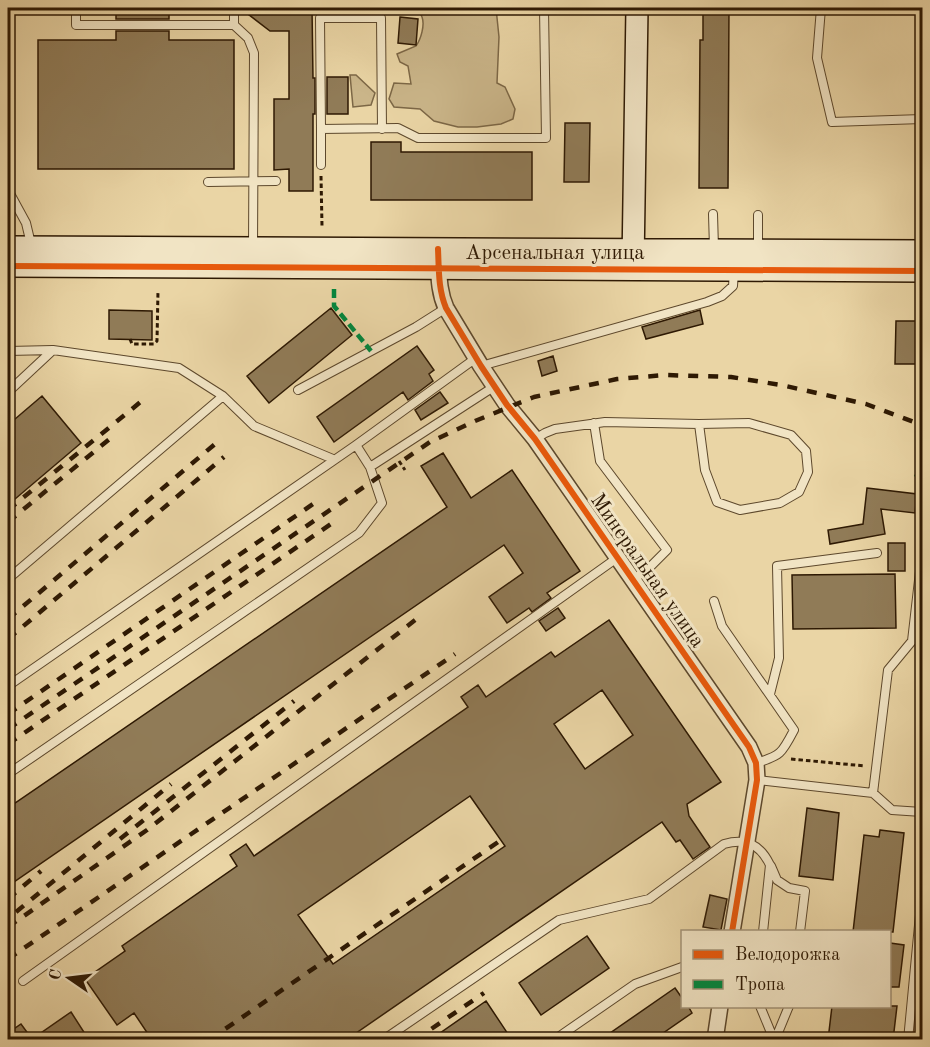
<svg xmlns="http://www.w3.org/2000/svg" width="930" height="1047" font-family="'Old Standard TT',serif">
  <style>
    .green { fill: #cab589; stroke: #7c6746; stroke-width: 1.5 }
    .building { fill: #907b57; stroke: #2e1903; stroke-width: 1.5; fill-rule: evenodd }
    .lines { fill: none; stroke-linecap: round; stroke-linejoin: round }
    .lane-casing { stroke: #5d482c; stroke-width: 10 }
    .street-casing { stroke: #5d482c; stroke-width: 18 }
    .secondary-casing { stroke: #2e1903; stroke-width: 24 }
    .path { stroke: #2e1903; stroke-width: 3; stroke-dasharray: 4.5 3; stroke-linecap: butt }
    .lane { stroke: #f1e4c4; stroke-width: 8 }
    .street { stroke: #f1e4c4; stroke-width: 15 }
    .secondary { stroke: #f1e4c4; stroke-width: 21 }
    .rail { stroke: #2e1903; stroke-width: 4.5; stroke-dasharray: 10 10; stroke-linecap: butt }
    .quiet { stroke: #00873e; stroke-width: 4.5; stroke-dasharray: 9 4.5; stroke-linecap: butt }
    .cycleway-casing { stroke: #f1e4c4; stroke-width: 10 }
    .cycleway { stroke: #e8590c; stroke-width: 6 }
    .labels { text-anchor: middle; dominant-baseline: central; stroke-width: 6; stroke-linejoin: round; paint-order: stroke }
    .street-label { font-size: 21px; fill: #2e1903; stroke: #f1e4c4 }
  </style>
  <rect width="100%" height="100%" fill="#ead5a5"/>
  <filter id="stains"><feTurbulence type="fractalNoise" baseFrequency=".00333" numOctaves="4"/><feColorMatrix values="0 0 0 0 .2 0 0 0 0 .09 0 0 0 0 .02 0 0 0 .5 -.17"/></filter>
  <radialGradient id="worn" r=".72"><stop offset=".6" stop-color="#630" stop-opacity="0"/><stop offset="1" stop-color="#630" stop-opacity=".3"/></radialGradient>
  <!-- green -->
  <path class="green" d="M410,8H496L499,37L497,83L505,87L515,109L513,119L501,124L477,127H458L434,121L420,109L394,107L389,99L394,83L411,84L408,66L400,62L397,54L416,46C421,39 425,25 422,17C421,12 414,10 410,8Z
    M350,75H356L375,93L371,105L353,107Z"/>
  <!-- building -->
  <path class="building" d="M116,8H169V19H116Z
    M240,8H312L313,78H315V114H313V191H289V169L274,170V99H289V31H270Z
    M703,8H729L728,188H699L700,40H703Z
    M400,17L418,19L416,45L398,43Z
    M116,31H169V40H234V169H38V40H116Z
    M327,77H348V114H327Z
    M565,123H590L589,182H564Z
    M371,142H401V152H532V200H371Z
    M331,308L352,335L269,403L247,376Z
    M109,310L152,311V340L109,339Z
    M700,310L703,324L646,339L642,327Z
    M896,321H922V364H895Z
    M417,346L434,370L429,374L433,381L408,400L403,392L334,442L317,417Z
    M553,356L557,371L542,376L538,361Z
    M440,392L448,403L421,420L415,410Z
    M42,396L81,443L8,505V425Z
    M443,453L471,498L512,470L580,571L547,593L551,598L532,612L529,608L507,623L489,597L523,573L504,545L8,886V808L447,507L421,466Z
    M867,488L917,494L915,513L881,509L885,534L830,544L828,530L863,524Z
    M888,543H905V571H888Z
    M895,574L896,628L793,629L792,575Z
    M558,608L565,618L546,631L539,621Z
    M609,620L721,782L687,804L689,816L710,847L693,859L680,840L676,842L662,822L346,1040H152L134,1013L117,1025L85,979L125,951L122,946L237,866L230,855L246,844L254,856L468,707L461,697L478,685L486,697L551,652L555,657ZM602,690L633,735L585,769L554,724ZM470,796L505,846L333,964L298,915Z
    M807,808L839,813L833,880L799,876Z
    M880,830L904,833L893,932H853L864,835L879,837Z
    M710,895L727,899L721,930L703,927Z
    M587,936L609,968L541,1015L519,983Z
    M890,943L904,945L899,987H890Z
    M675,988L682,998V1006H688L692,1013L653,1040H600Z
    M486,1001L512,1040H430Z
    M832,1006H897L893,1040H828Z
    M71,1012L89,1040H8V1033L21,1024L32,1039Z"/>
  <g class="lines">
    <defs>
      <path id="lane" d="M76,8V25H234
        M234,8V25L248,38L254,53L253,247
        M821,8L817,58L832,122L922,119
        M321,129L320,18H381L382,129
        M321,165V129L398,128L418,138H546L544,8
        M208,182L276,181
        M8,190L26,223L31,244
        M713,214L714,248
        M758,248V215
        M8,351L53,350
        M481,366L707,302L722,296L733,286L734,272
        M298,390L416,327L446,308
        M8,392L53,350L179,368L223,396L254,426L333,459
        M594,423L600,461L667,550L647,570L632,580
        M535,439L545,433L555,429L605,422L699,424L749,423L791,435L806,451L808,472L799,492L780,503L740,510L717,502L705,470L699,424
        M370,467L495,386
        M8,579L223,396
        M714,601L722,626L794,730C782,753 781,756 756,763
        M8,686L356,445L476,358
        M770,694L779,658L777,566L877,553
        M8,774L359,533L382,503L370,467L356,445
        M757,780L873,793L892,810L922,812
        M873,793L888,670L912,641L922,554
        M771,866L777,880L789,888L805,891L800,932
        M23,981L617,558
        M760,1006L774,1040
        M383,1040L559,920L649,899L724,844C746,838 760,844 770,865L763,932
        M554,1040L635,984L682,967
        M775,1040L789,1006
        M908,1040L922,894"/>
      <path id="street" d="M438,260C439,277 439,292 446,308L481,366L507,405L535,439L749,747L756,763L757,780L732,932
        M715,1040L720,1006"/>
      <path id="secondary" d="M8,247L922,251
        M633,264L637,8
        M8,266L922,271"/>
    </defs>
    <!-- lane casing -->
    <use href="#lane" class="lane-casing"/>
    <!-- street casing -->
    <use href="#street" class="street-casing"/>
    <!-- secondary casing -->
    <use href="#secondary" class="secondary-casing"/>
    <!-- path -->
    <path class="path" d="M321,176L322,226
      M130,339L132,344H154L157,341L158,291
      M399,461L405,470
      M791,759L865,766"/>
    <!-- lane -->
    <use href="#lane" class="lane"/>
    <!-- street -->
    <use href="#street" class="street"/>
    <!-- secondary -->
    <use href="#secondary" class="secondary"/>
    <!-- rail -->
    <path class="rail" d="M8,510L143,400
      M8,522L112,437
      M8,619L215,444
      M8,639L224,457
      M8,714L316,502
      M8,729L430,442L475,421L534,397L617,379L665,375L731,377L781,385L866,404L922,425
      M8,744L331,524
      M120,839L294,701
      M8,899L41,871
      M16,912L171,784
      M8,927L147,830L419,617
      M8,959L455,654
      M209,1040L504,838
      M415,1040L484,993"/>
    <!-- quiet -->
    <path class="quiet" d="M334,289V306L371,351
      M915,474L922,478"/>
    <defs>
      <path id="cycleway" d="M438,249C439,269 438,289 446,308L481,366L507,405L535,439L749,747L756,763L757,780L732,932
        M8,266L922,271"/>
    </defs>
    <!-- cycleway casing -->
    <use href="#cycleway" class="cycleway-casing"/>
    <!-- cycleway -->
    <use href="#cycleway" class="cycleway"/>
  </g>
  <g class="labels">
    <!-- street labels -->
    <g class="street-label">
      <text x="555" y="253">Арсенальная улица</text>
      <text transform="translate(647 571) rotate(55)">Минеральная улица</text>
    </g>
  </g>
  <!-- margin -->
  <rect width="930" height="1047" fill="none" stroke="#ead5a5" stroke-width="30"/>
  <rect x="9" y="9" width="912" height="1029" fill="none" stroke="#2e1903" stroke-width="3"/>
  <rect x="15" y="15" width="900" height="1017" fill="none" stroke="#2e1903" stroke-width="1.5"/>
  <!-- legend -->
  <rect x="681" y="930" width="210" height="78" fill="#f1e4c4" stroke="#a39377" stroke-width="1.5"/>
  <rect x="693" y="950" width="30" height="9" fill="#e8590c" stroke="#a39377" stroke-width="1.5"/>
  <text x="735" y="960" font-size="18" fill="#2e1903">Велодорожка</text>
  <rect x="693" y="980" width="30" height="9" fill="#00873e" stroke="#a39377" stroke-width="1.5"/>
  <text x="735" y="990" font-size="18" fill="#2e1903">Тропа</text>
  <!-- north arrow -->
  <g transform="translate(69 978) rotate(284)" stroke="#f1e4c4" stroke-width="4.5" paint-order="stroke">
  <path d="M0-4.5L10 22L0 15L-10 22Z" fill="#2e1903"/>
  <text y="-9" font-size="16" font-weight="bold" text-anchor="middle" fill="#2e1903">С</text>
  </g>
  <rect width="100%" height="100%" filter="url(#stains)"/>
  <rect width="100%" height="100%" fill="url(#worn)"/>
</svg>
